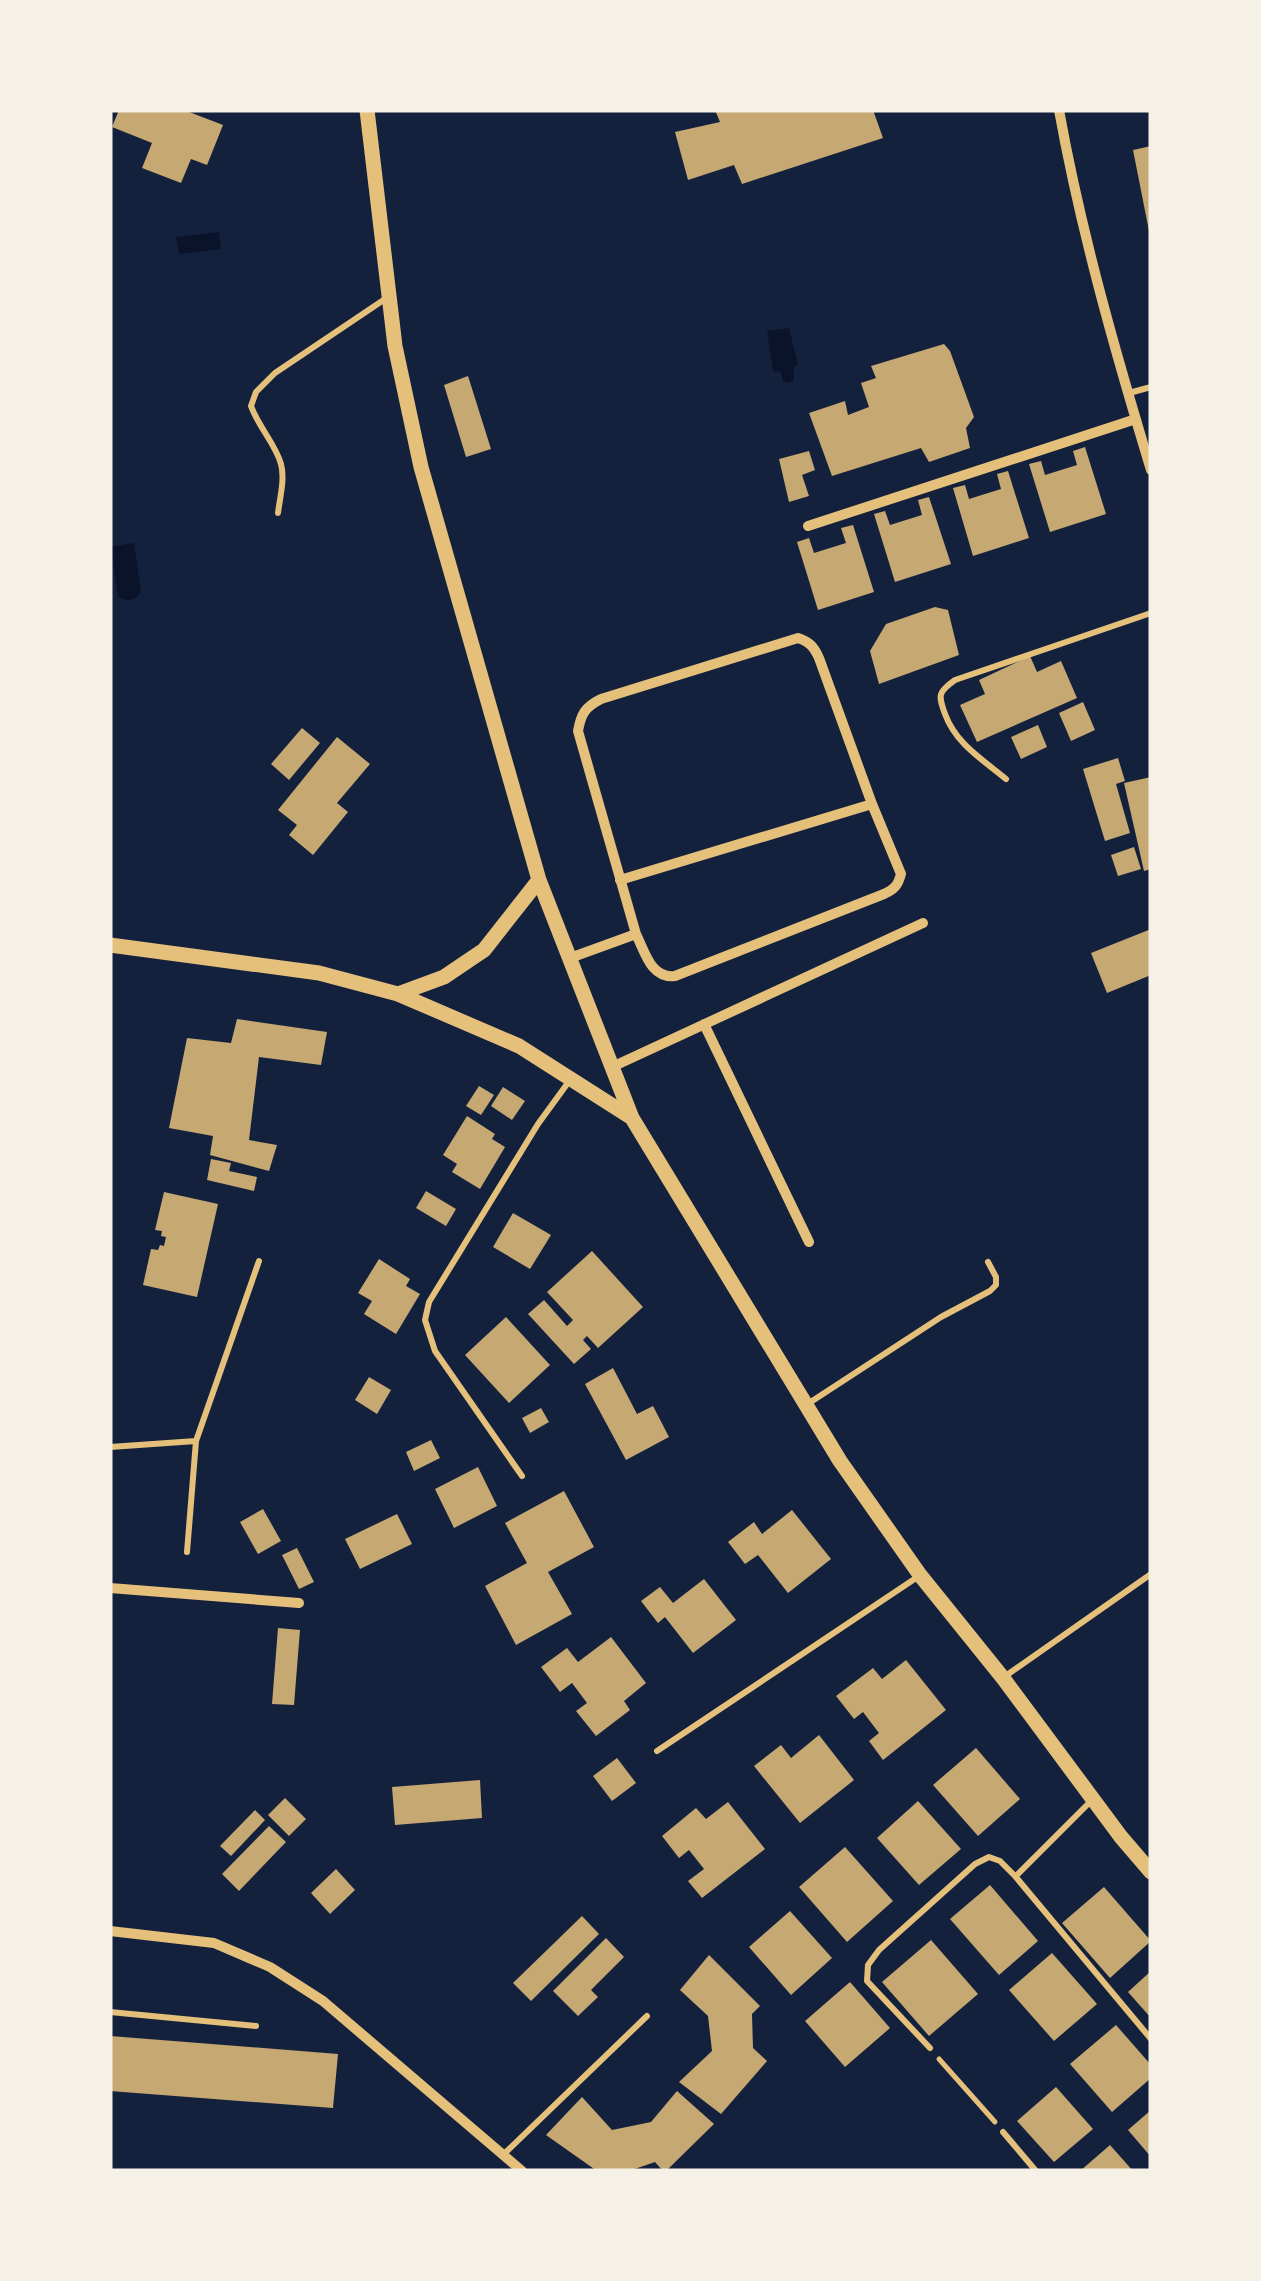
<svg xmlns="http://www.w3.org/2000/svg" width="1261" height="2281" font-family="'Roboto Condensed',sans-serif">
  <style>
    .water { fill: #0b132b }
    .building { fill: #c6a872 }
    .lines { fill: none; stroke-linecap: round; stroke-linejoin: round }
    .path { stroke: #e5c07b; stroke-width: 5 }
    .service { stroke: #e5c07b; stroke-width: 6 }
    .minor { stroke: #e5c07b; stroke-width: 10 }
    .tertiary { stroke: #e5c07b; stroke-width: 15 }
  </style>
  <rect width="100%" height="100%" fill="#14213d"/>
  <!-- water -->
  <path class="water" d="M219,232L221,249L179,254L176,237Z
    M789,328L798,365L794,367V380L788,383L783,382L780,371L773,372L767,331Z
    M134,543L141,592C133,601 130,602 118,597L111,547Z"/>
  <!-- building -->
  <path class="building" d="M119,110H184L223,125L207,165L191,159L181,183L142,168L152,143L112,127Z
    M715,110H873L883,138L742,184L734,165L688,180L675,132L720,122Z
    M1151,146V231H1149L1133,150Z
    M944,344L950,351L974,417L966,428L970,448L929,462L921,448L832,476L809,413L845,401L848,415L869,407L861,383L876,378L871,366Z
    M468,376L491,449L466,457L444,385Z
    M1085,447L1106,514L1050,532L1029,464L1041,461L1045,475L1077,465L1073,451Z
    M809,451L815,470L802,475L809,496L789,502L779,459Z
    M1008,471L1029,538L973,556L953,488L965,485L969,499L1001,489L997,474Z
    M929,497L951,564L895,582L874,514L885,511L890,525L922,515L918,500Z
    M853,525L874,592L818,610L797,542L809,538L814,553L846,543L841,528Z
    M935,607L948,610L959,655L879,684L870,651L886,624Z
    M1030,656L1037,672L1061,661L1077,698L977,742L960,705L985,694L979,680Z
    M1083,702L1095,730L1071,741L1059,713Z
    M1038,725L1047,747L1021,759L1011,737Z
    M302,728L320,743L289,780L271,764Z
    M337,737L370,764L337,803L348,812L313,855L289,835L297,825L278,810Z
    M1118,758L1125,781L1116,784L1130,833L1105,841L1083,769Z
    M1151,777V869L1144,871L1124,783Z
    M1134,847L1141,869L1118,876L1111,855Z
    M1151,929V975L1107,993L1091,953Z
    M237,1019L327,1032L321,1065L259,1057L249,1140L277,1145L269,1171L210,1155L213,1136L169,1128L187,1038L231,1043Z
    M479,1086L494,1095L481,1115L466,1106Z
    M503,1087L525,1101L512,1120L491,1106Z
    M467,1116L495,1134L492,1139L505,1147L480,1189L452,1172L457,1164L443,1155Z
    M211,1159L231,1163L229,1171L257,1177L254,1191L207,1180Z
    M426,1191L456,1209L446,1226L416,1208Z
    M164,1192L218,1204L197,1297L143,1285L151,1249L158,1250L160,1245L164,1246L166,1237L161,1236L162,1231L155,1230Z
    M513,1213L551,1235L530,1269L493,1247Z
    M592,1251L643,1307L598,1348L587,1336L583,1340L591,1349L574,1364L528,1314L544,1300L567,1326L573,1320L547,1292Z
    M379,1259L410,1279L406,1286L420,1294L396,1334L364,1314L372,1301L358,1293Z
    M506,1317L550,1365L509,1403L465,1355Z
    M613,1368L637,1414L653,1406L669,1437L626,1460L585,1384Z
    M369,1377L391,1390L377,1414L355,1400Z
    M541,1408L549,1422L530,1433L522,1418Z
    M431,1440L440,1458L414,1471L406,1452Z
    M478,1467L497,1506L454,1528L435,1489Z
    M564,1491L594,1547L548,1572L572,1614L516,1645L485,1586L527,1563L505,1523Z
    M263,1509L281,1541L258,1554L240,1522Z
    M792,1510L831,1559L788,1593L758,1555L745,1564L728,1542L754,1522L762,1534Z
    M397,1514L412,1544L360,1569L345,1539Z
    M297,1548L314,1582L299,1589L282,1555Z
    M704,1579L736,1620L693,1653L665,1617L658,1623L641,1601L660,1587L673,1603Z
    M278,1628L300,1630L294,1705L272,1704Z
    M611,1637L646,1683L624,1701L630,1710L596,1736L576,1711L587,1703L572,1683L560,1692L541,1667L567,1648L578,1662Z
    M906,1660L946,1710L883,1760L869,1741L879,1733L863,1712L854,1719L836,1696L873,1668L882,1679Z
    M819,1735L854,1780L800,1823L754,1766L781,1745L791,1758Z
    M976,1748L1020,1799L978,1836L933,1785Z
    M617,1758L636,1783L612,1801L593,1776Z
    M480,1780L482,1818L395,1825L392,1787Z
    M285,1798L306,1819L289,1836L268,1815Z
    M918,1801L961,1849L919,1885L877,1838Z
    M728,1802L765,1849L702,1898L688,1881L704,1869L689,1850L679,1858L662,1836L696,1808L706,1819Z
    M255,1810L265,1820L231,1856L220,1846Z
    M269,1826L286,1842L239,1891L222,1874Z
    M845,1847L893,1901L847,1942L799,1887Z
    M336,1869L355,1890L330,1914L311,1893Z
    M990,1885L1038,1941L999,1975L950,1919Z
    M1104,1887L1151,1941L1110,1978L1062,1923Z
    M790,1911L832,1958L791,1995L749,1947Z
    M582,1916L599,1934L531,2001L513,1983Z
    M606,1938L624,1957L591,1990L598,1997L578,2016L553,1991Z
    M931,1940L978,1994L929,2036L882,1982Z
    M1052,1953L1097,2004L1054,2041L1009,1990Z
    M709,1955L760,2006L752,2014L753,2048L767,2061L721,2114L679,2082L712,2051L708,2016L680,1990Z
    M1151,1971V2018L1128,1992Z
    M850,1982L890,2028L845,2067L805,2021Z
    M1116,2025L1151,2065V2078L1112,2112L1070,2064Z
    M110,2036L338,2054L333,2108L110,2091Z
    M1056,2087L1093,2129L1054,2162L1017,2121Z
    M677,2091L714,2124L666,2171H663L655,2162L629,2171H597L546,2135L582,2097L612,2130L651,2122Z
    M1151,2110V2157L1128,2130Z
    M1110,2145L1133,2171H1080Z"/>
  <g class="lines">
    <!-- path -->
    <path class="path" d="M939,2059L995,2122"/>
    <!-- service -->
    <path class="service" d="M1129,393L1151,387
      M278,513C280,497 285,479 281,464C276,445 258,426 251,406L256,392L275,373L388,297
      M1006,779C982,759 956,744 945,714C938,695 938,692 955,680L1151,613
      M806,1405L941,1317L990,1291L996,1285V1277L988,1262
      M110,1447L196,1441
      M522,1476L435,1351L425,1320L429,1302L538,1124L570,1080
      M187,1552L196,1441L259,1261
      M1004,1677L1151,1574
      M657,1751L919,1576
      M1016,1876L1092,1800
      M110,2012L256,2026
      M930,2048L867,1981L868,1965L879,1950L975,1864L989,1857L1000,1861L1015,1876L1151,2039
      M1003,2132L1036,2171
      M504,2154L647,2016"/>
    <!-- minor -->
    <path class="minor" d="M1059,110C1081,232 1115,351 1151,470
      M808,526L1136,419
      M620,880L872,804
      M570,958L636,934L578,731C581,714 585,707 601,699L798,638C810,642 814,647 819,658L872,804L901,874C898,885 895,889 884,894L675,976C651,979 645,952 636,934
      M704,1024L809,1242
      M612,1067L923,923
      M110,1588L299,1603
      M110,1931L214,1943L270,1967L323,2001L522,2171"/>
    <!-- tertiary -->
    <path class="tertiary" d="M367,110L395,346L421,467L539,880L632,1118L840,1461L920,1575L1003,1678L1121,1837L1151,1872
      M110,945L319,973L398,994L519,1046L632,1118
      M398,994L444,977L484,950L539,880"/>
  </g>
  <!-- border -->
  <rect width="1261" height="2281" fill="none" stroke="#f6f1e7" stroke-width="225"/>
</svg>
